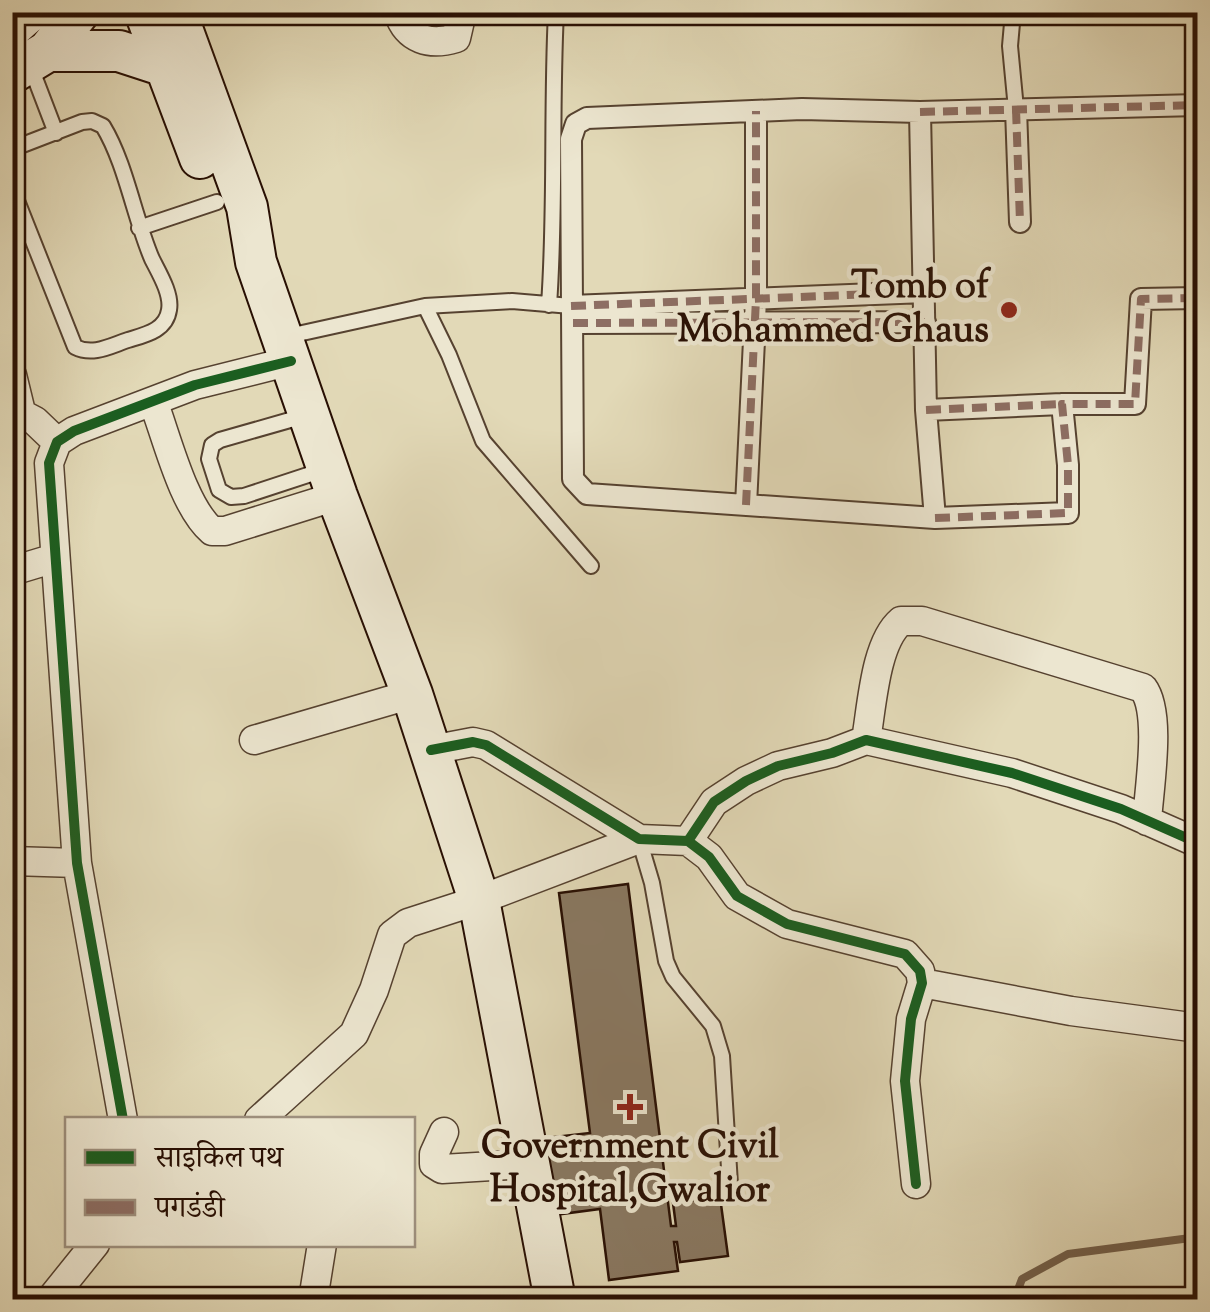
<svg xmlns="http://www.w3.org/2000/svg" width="1210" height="1312" font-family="'Sorts Mill Goudy','Noto Serif Devanagari',serif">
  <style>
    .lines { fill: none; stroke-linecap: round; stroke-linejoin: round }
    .stream { stroke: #725f4a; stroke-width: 8 }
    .building { fill: #897861; stroke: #280f03; stroke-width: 2.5 }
    .service-casing { stroke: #564230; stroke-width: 18 }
    .pedestrian-casing { stroke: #564230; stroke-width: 24 }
    .minor-casing { stroke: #564230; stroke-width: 31 }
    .secondary-casing { stroke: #280f03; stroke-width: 44 }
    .service { stroke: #ece6d0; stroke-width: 14 }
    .pedestrian { stroke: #ece6d0; stroke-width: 20 }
    .minor { stroke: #ece6d0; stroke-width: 28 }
    .secondary { stroke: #ece6d0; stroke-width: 40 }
    .quiet { stroke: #8d6e63; stroke-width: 8; stroke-dasharray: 15 8; stroke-linecap: butt }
    .cycleway-casing { stroke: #ece6d0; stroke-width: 16 }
    .cycleway { stroke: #1b5e20; stroke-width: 10 }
    .poi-dot { fill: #8f2418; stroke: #ece6d0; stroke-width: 4 }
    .labels { text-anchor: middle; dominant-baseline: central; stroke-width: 9; stroke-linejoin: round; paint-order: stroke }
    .poi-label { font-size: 38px; font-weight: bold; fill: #280f03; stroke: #ece6d0; text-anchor: end }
  </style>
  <rect width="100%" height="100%" fill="#e2d9b7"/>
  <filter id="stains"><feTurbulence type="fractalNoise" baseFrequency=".002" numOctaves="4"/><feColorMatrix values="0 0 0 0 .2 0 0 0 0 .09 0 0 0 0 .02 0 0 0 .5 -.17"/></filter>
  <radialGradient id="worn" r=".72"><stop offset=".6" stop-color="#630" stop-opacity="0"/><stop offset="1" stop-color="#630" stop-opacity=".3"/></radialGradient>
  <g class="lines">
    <!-- stream -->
    <path class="stream" d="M1014,1300L1022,1279L1068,1254L1198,1237"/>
  </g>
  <!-- building -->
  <path class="building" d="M628,884L671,1226H676L673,1203L720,1197L728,1256L680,1262L677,1242H674L678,1271L609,1280L600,1209L554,1215L545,1138L590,1133L559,893Z"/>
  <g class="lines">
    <defs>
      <path id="service" d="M1013,12L1010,46L1016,109
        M30,65L56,133
        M12,149L82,122L92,121L103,126C126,164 134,217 152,259C159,273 172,294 169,310C166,331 144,335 128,340C110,346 93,356 75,347L12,188
        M139,228L217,202
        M549,305C556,207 551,110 556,12
        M425,306L449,355L483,441L591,566
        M284,337L425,306L512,301L571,306
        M304,416L220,440L212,445L209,459L219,490L231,497L244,496L323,470
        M639,839L652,883L666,961L673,977L713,1026L722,1056L730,1184
        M1183,1300L1198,1297"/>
      <path id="pedestrian" d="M802,109L920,112L926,410L935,518L587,494L573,479L571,139L576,124L587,118Z
        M1016,109L1020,222
        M920,112L1198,105
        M571,306L925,292
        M573,323L925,322
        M926,410L1062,404
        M746,505L756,299V111
        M935,518L1068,513V465L1062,404H1135L1141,299L1198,298"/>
      <path id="minor" d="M398,12C407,40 430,46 456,38L462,12
        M12,375L21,412
        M153,401C167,438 183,506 212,531H225L337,496
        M12,409L35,421L57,442
        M12,571L55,558
        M254,740L412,694
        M866,740C872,706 875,643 901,621H922L1143,688C1162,713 1149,788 1147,821
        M431,750L473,742L486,745L639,839L688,841L709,857L737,896L787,924L905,954L920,971L922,983L911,1019L905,1081L916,1184
        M688,841L714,802L746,781L778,766L832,753L866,740L1012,773L1121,809L1198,843
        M12,861L77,863
        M922,983L1071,1011L1198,1028
        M123,1120L77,863L49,463L57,442L74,431L195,385L291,361
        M259,1120L354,1034L374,990L392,935L408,923L479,900L639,839
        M444,1132L434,1154V1164L442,1169L529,1164
        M50,1300L95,1244
        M313,1300L322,1244"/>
      <path id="secondary" d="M145,12L200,158
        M176,12L247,207L256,262L337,496L412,694L479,900L555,1300
        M12,27L29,12
        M48,51H119L165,66
        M12,73L48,51L79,12"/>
    </defs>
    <!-- service casing -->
    <use href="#service" class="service-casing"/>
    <!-- pedestrian casing -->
    <use href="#pedestrian" class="pedestrian-casing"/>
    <!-- minor casing -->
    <use href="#minor" class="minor-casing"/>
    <!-- secondary casing -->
    <use href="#secondary" class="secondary-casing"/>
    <!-- service -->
    <use href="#service" class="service"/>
    <!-- pedestrian -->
    <use href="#pedestrian" class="pedestrian"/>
    <!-- minor -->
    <use href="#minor" class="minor"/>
    <!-- secondary -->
    <use href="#secondary" class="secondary"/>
    <!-- quiet -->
    <path class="quiet" d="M1016,109L1020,222
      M920,112L1198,105
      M571,306L925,292
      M573,323L925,322
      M926,410L1062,404
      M746,505L756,299V111
      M935,518L1068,513V465L1062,404H1135L1141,299L1198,298"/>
    <defs>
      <path id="cycleway" d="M431,750L473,742L486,745L639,839L688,841L709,857L737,896L787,924L905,954L920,971L922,983L911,1019L905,1081L916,1184
        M688,841L714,802L746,781L778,766L832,753L866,740L1012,773L1121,809L1198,843
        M123,1120L77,863L49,463L57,442L74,431L195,385L291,361"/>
    </defs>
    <!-- cycleway casing -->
    <use href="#cycleway" class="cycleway-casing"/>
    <!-- cycleway -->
    <use href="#cycleway" class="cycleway"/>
  </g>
  <!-- markers -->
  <g class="poi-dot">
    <circle cx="1009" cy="310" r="10"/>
    <path d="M625 1092h10v10h10v10h-10v10h-10v-10h-10v-10h10z"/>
  </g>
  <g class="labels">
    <!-- poi labels -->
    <g class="poi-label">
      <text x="989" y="288">Tomb of<tspan x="989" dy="44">Mohammed Ghaus</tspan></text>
      <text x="630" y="1148" text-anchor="middle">Government Civil<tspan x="630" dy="44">Hospital,Gwalior</tspan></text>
    </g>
  </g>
  <!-- margin -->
  <rect width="1210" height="1312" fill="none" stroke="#e2d9b7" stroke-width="50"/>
  <rect x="15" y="15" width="1180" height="1282" fill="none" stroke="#280f03" stroke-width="5"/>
  <rect x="25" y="25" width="1160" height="1262" fill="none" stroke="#280f03" stroke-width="2.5"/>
  <!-- legend -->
  <rect x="65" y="1117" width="350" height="130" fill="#ece6d0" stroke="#9e907e" stroke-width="2.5"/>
  <rect x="85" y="1150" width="50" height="15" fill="#1b5e20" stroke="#9e907e" stroke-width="2.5"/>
  <text x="155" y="1167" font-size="30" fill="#280f03">साइकिल पथ</text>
  <rect x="85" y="1200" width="50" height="15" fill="#8d6e63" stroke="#9e907e" stroke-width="2.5"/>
  <text x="155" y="1217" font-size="30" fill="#280f03">पगडंडी</text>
  <rect width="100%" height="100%" filter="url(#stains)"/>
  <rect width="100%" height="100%" fill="url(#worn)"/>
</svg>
